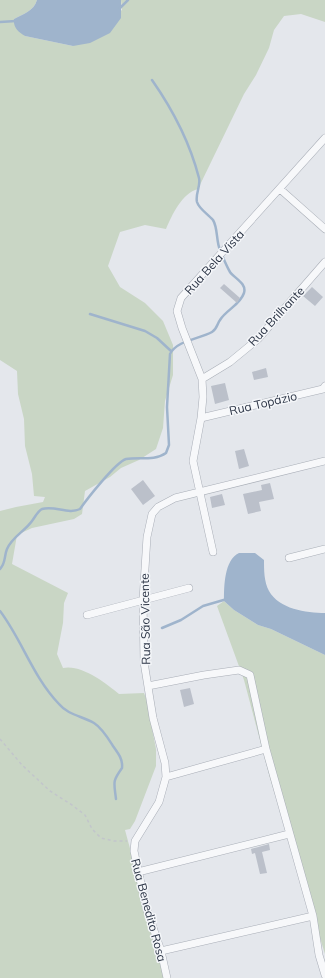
<svg xmlns="http://www.w3.org/2000/svg" width="325" height="978" font-family="Mulish,sans-serif">
  <style>
    .green { fill: #c9d6c5 }
    .water { fill: #9fb4cc }
    .lines { fill: none; stroke-linecap: round; stroke-linejoin: round }
    .stream { stroke: #9fb4cc; stroke-width: 2.5 }
    .building { fill: #bbc0ca }
    .street-casing { stroke: #a9aeb7; stroke-width: 8 }
    .path { stroke: #c2c5cb; stroke-width: 1.5; stroke-dasharray: 3 3; stroke-linecap: butt }
    .street { stroke: #f7f8fa; stroke-width: 7 }
    .labels { text-anchor: middle; dominant-baseline: central; stroke-width: 3; stroke-linejoin: round; paint-order: stroke }
    .street-label { font-size: 12px; fill: #2b3445; stroke: #f4f6f9 }
  </style>
  <rect width="100%" height="100%" fill="#e4e7ec"/>
  <!-- green -->
  <path class="green" d="M0,0H37C34,11 23,14 14,19L25,36L73,46L122,10L121,0H325V22L301,14L284,16L274,30L269,48L256,75L244,94L198,189C182,193 172,215 166,229L145,225L120,232L108,266L120,287L145,303L163,321L173,345V375L165,401L163,428L156,449L139,460L121,468L110,477L85,491L82,514L74,519L32,528L17,535L12,564L68,593L64,603L63,623L57,654L63,668C81,664 106,683 119,694L144,693L150,709V718L156,749V766L135,821L130,829L125,830L165,978H0V511L16,507L43,502L45,497L34,496L32,474L25,446L24,419L18,394L17,371L0,360Z
    M224,601L234,610L258,625L271,629L325,655V954L270,778L244,680L217,606Z"/>
  <!-- water -->
  <path class="water" d="M37,0H121V18L110,33L90,43L73,46L25,36C18,32 13,27 14,19C23,14 34,11 37,0Z
    M239,553H255L264,560C264,570 264,582 269,591C279,609 306,613 325,613V655L271,629L258,625L234,610L224,601C224,587 224,560 239,553Z"/>
  <g class="lines">
    <!-- stream -->
    <path class="stream" d="M120,8L128,0
      M0,22L16,21
      M90,314L145,331L157,338L171,351
      M0,569C6,563 4,556 7,549C12,537 25,531 32,521C35,517 38,511 42,509C55,505 68,515 80,509C87,499 116,462 126,459C139,457 155,461 166,453L169,445L167,407L170,354C177,340 200,339 212,332C217,329 217,324 220,320C226,310 240,305 244,293C247,283 234,278 230,272C227,267 222,255 220,250C216,241 218,228 213,220C208,214 199,209 197,202C195,194 201,186 199,178C190,143 173,110 152,80
      M0,611C22,640 33,677 59,704C68,715 82,716 94,723C102,728 108,738 113,746C118,753 123,759 122,768C112,782 114,782 116,799
      M162,628L181,620L203,606L227,599"/>
  </g>
  <!-- building -->
  <path class="building" d="M224,284L240,298L237,303L220,288Z
    M312,287L323,297L315,306L303,296Z
    M266,368L268,377L254,380L252,372Z
    M225,383L229,400L215,404L211,386Z
    M244,449L249,466L239,469L235,451Z
    M143,480L155,496L143,505L131,489Z
    M270,483L274,499L259,502L261,511L248,514L243,494L262,490L261,485Z
    M222,494L225,505L212,508L210,497Z
    M190,688L194,704L184,707L180,690Z
    M269,844L270,850L262,852L267,873L260,874L255,853L252,854L251,849Z"/>
  <g class="lines">
    <defs>
      <path id="street" d="M280,189L325,229
        M202,379L230,362L258,339L325,262
        M201,418L323,389L325,386
        M213,552L193,461L201,418L203,397L202,379L182,328L177,311L181,298L325,138
        M289,558L325,549
        M87,615L189,588
        M148,686L204,675L239,670L250,675L266,749L313,916L319,955L325,975
        M166,777L266,749
        M138,872L289,834
        M161,951L313,916
        M167,978L161,951L146,907L134,851L135,841L159,802L166,777L165,763L153,718L144,662L143,600L147,537L152,514L158,507L175,498L325,461"/>
    </defs>
    <!-- street casing -->
    <use href="#street" class="street-casing"/>
    <!-- path -->
    <path class="path" d="M0,739L22,765L50,791L72,805L85,815L92,829L101,838L114,841H127"/>
    <!-- street -->
    <use href="#street" class="street"/>
  </g>
  <g class="labels">
    <!-- street labels -->
    <g class="street-label">
      <text transform="translate(214 262) rotate(-48)">Rua Bela Vista</text>
      <text transform="translate(276 316) rotate(-47)">Rua Brilhante</text>
      <text transform="translate(263 403) rotate(-13)">Rua Topázio</text>
      <text transform="translate(145 619) rotate(-91)">Rua São Vicente</text>
      <text transform="translate(149 910) rotate(75)">Rua Benedito Rosa</text>
    </g>
  </g>
</svg>
